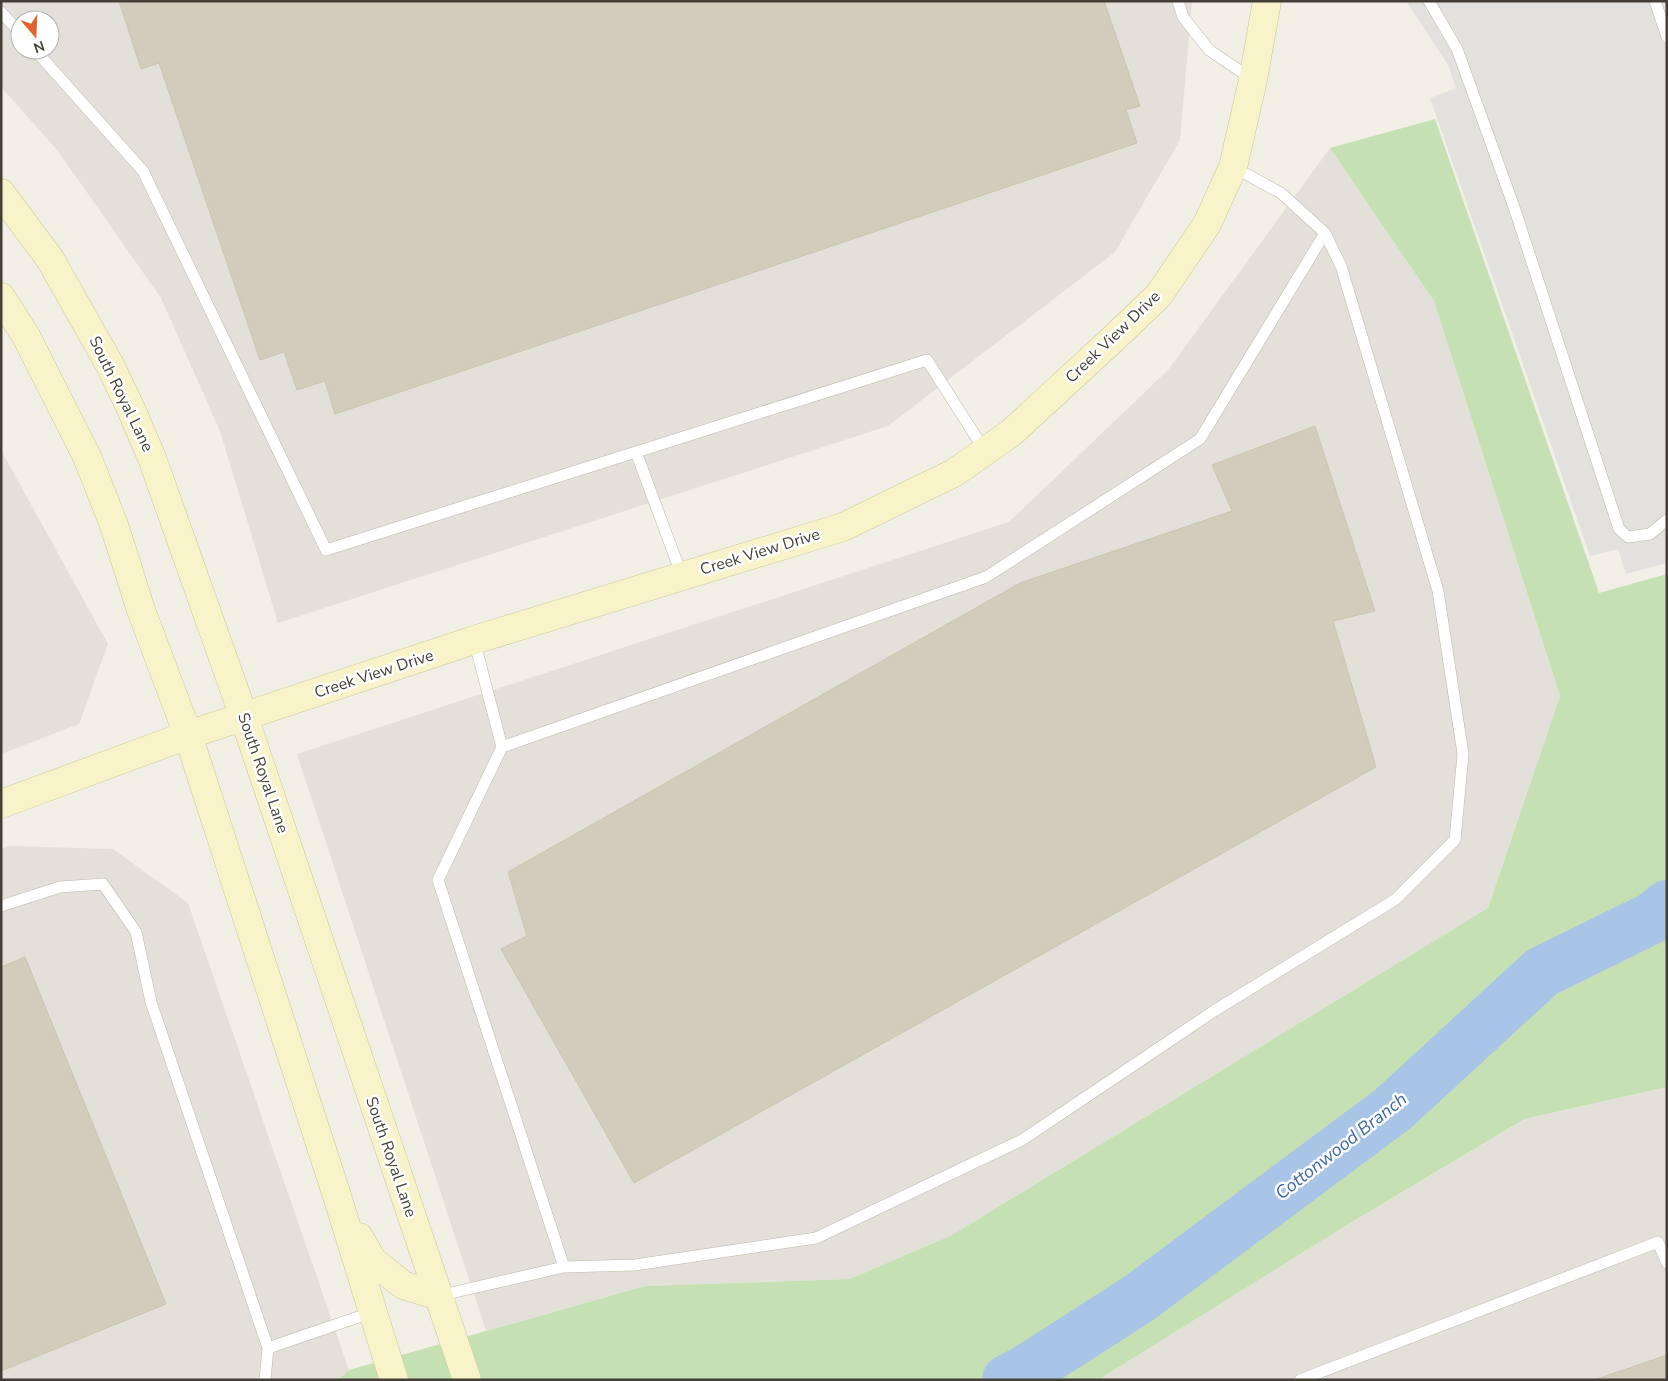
<svg xmlns="http://www.w3.org/2000/svg" width="1668" height="1381" font-family="'Nunito Sans',sans-serif">
  <style>
    .industrial { fill: #e3e0da; fill-rule: evenodd }
    .green { fill: #c5e1b3 }
    .parking { fill: #e2e1dd }
    .lines { fill: none; stroke-linecap: round; stroke-linejoin: round }
    .river { stroke: #a8c4e7; stroke-width: 52 }
    .building { fill: #d1ccbc; stroke: #cbc4b0 }
    .lane-casing { stroke: #bbb7a9; stroke-width: 12 }
    .secondary-casing { stroke: #ccc59a; stroke-width: 29 }
    .lane { stroke: #fff; stroke-width: 11 }
    .secondary { stroke: #f8f3c8; stroke-width: 28 }
    .labels { text-anchor: middle; dominant-baseline: central; stroke-width: 5; stroke-linejoin: round; paint-order: stroke }
    .street-label { font-size: 16px; fill: #433f36; stroke: #fff }
    .water-label { font-size: 18px; font-style: italic; fill: #3b68a2; stroke: #fff }
  </style>
  <rect width="100%" height="100%" fill="#f1efe6"/>
  <!-- industrial -->
  <path class="industrial" d="M1,1H1192L1180,140L1115,252L888,426L278,623L220,431L161,298L58,151L1,87ZM20,20H50V50H20Z
    M1330,148L1434,301L1560,696L1488,908L952,1235L850,1279L645,1286L486,1331L297,754L1009,522L1168,370Z
    M1,450L108,644L79,724L1,754Z
    M9,846L113,849L188,903L349,1370L338,1380H1V849Z
    M1667,1087V1380H1098L1347,1225L1526,1119Z"/>
  <!-- green -->
  <path class="green" d="M1435,119L1599,593L1667,574V1087L1525,1119L1347,1225L1098,1380H338L349,1370L645,1286L850,1279L952,1235L1488,908L1560,696L1434,301L1330,148Z"/>
  <!-- parking -->
  <path class="parking" d="M1406,1H1667V563L1626,574L1618,549L1590,556L1430,98L1456,88L1448,65Z"/>
  <g class="lines">
    <!-- river -->
    <path class="river" d="M1008,1380L1024,1372L1138,1299L1393,1109L1542,972L1654,917L1667,906"/>
  </g>
  <!-- building -->
  <path class="building" d="M119,1H1104L1140,106L1126,110L1137,143L335,414L325,381L297,390L284,352L260,360L159,63L141,69Z
    M1315,426L1375,611L1333,621L1376,767L634,1183L501,949L527,936L508,872L1020,583L1232,511L1212,465Z
    M25,957L166,1304L1,1371V967Z
    M1667,1355V1380H1594Z"/>
  <g class="lines">
    <defs>
      <path id="lane" d="M1178,1L1183,17L1209,50L1252,79
        M1429,1L1457,49L1487,132L1514,207L1619,529L1628,537L1650,534L1667,520
        M1655,1L1667,37
        M1,12L20,33
        M35,50L143,171L326,550L927,360L985,451
        M636,452L682,576
        M474,640L502,747L438,880L564,1267
        M502,747L986,577L1200,439L1325,233
        M1,906L60,887L103,884L136,932L151,1002L268,1348
        M438,1296L564,1267L635,1265L816,1238L1022,1140L1214,1011L1396,899L1455,840L1463,754L1438,591L1341,266L1325,233L1281,193L1233,167
        M265,1380L268,1348L373,1312
        M1300,1380L1658,1242L1667,1263"/>
      <path id="secondary" d="M1,193L50,259L110,365L131,409L152,458L244,717L467,1380
        M1,297L26,336L88,459L114,525L141,610L188,735L337,1196L394,1380
        M1,804L188,735L474,640L843,527L954,473L1011,433L1113,339L1159,295L1207,224L1233,167L1253,80L1267,1
        M359,1237L373,1261L403,1285L438,1296"/>
    </defs>
    <!-- lane casing -->
    <use href="#lane" class="lane-casing"/>
    <!-- secondary casing -->
    <use href="#secondary" class="secondary-casing"/>
    <!-- lane -->
    <use href="#lane" class="lane"/>
    <!-- secondary -->
    <use href="#secondary" class="secondary"/>
  </g>
  <g class="labels">
    <!-- street labels -->
    <g class="street-label">
      <text transform="translate(1113 337) rotate(-44)">Creek View Drive</text>
      <text transform="translate(121 394) rotate(64)">South Royal Lane</text>
      <text transform="translate(760 552) rotate(-17)">Creek View Drive</text>
      <text transform="translate(374 674) rotate(-18)">Creek View Drive</text>
      <text transform="translate(263 773) rotate(71)">South Royal Lane</text>
      <text transform="translate(391 1157) rotate(71)">South Royal Lane</text>
    </g>
    <!-- water labels -->
    <g class="water-label">
      <text transform="translate(1341 1146) rotate(-38)">Cottonwood Branch</text>
    </g>
  </g>
  <!-- border -->
  <rect width="1668" height="1381" fill="none" stroke="#433f36" stroke-width="5"/>
  <!-- north arrow -->
  <g transform="translate(35 35) rotate(161)"><circle r="24" fill="#ffffff" stroke="#b4b2af"/>
  <path d="M0-4L9 19L0 12L-9 19Z" fill="#e2612c"/>
  <text y="-8" font-size="14" font-weight="bold" text-anchor="middle" fill="#433f36">N</text>
  </g>
</svg>
